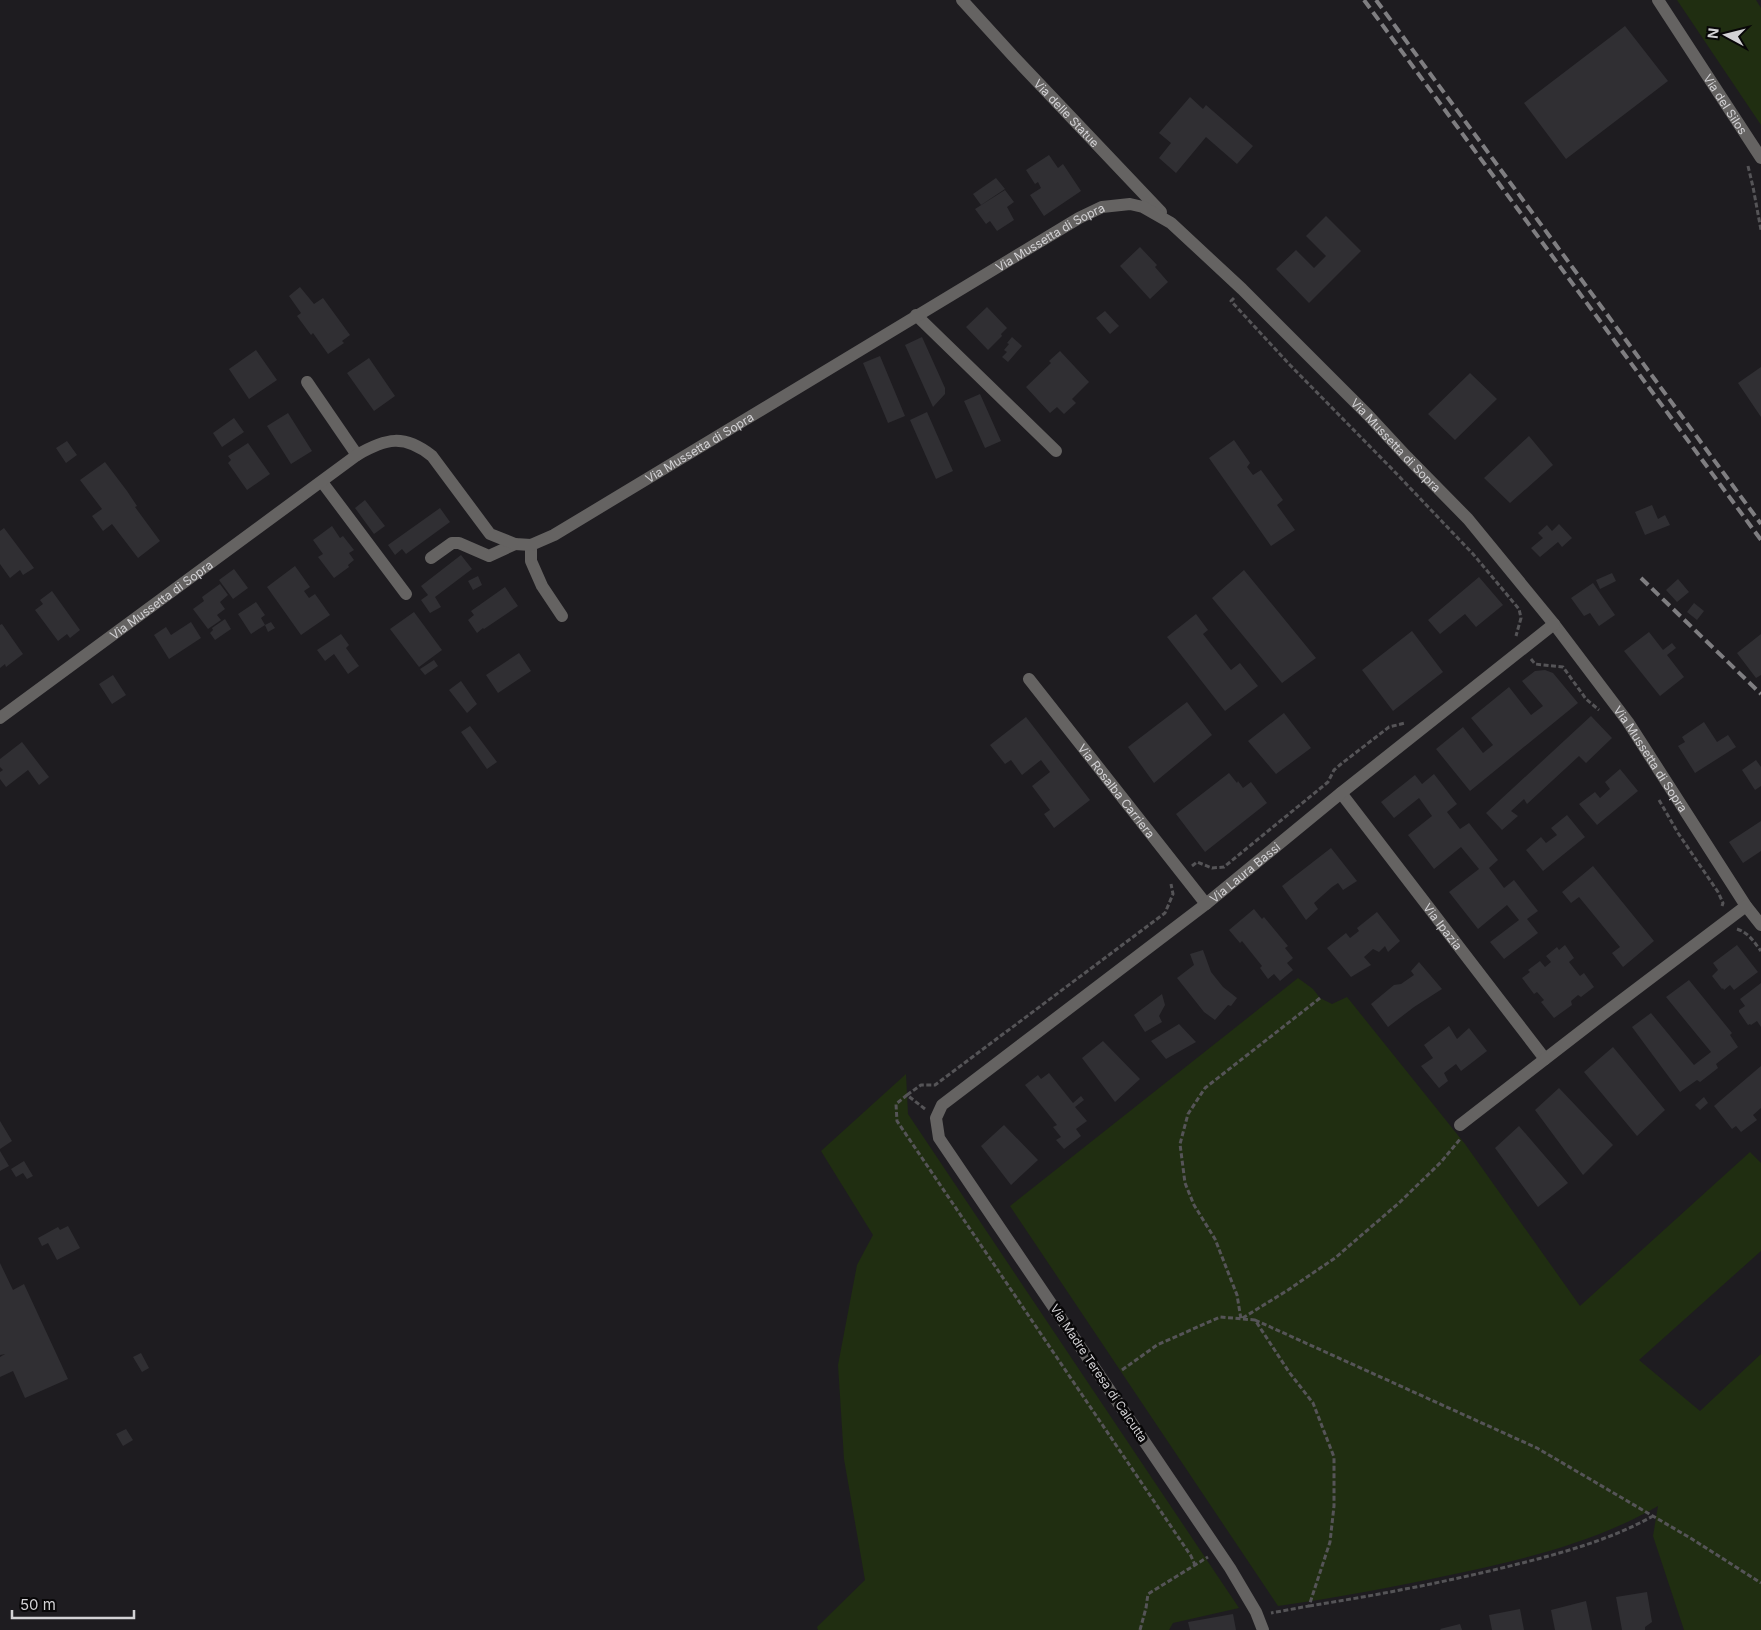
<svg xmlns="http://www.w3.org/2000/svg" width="1761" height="1630" font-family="Inter,sans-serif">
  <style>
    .green { fill: #202e11 }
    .building { fill: #302f33 }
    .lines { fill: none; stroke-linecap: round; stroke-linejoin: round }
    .path { stroke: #555457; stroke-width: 3; stroke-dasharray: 5 2.5; stroke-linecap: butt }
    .minor { stroke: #656362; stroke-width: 12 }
    .rail { stroke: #7f7e81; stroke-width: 4; stroke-dasharray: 10 5; stroke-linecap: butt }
    .labels { text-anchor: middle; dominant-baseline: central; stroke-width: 5; stroke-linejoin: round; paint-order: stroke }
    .street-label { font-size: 12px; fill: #d3d2d5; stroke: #080708 }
  </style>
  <rect width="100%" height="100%" fill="#1e1c20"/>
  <!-- green -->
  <path class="green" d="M1677,0H1756L1761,8V125Z
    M1298,978L1313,989L1320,998L1332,1004L1347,997L1465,1144L1580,1306L1750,1152L1761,1163V1251L1639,1360L1700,1411L1761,1354V1630H1684L1653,1536L1658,1506C1594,1543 1521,1560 1450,1575C1393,1587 1336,1598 1278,1606L1010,1206Z
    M906,1074L908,1114L1239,1608L1173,1623L1169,1630H818L817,1627L865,1580L844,1459L838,1365L857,1265L873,1235L821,1151Z"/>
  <!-- building -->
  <path class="building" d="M1625,26L1668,81L1566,159L1524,103Z
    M1190,97L1203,109L1206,105L1253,146L1237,164L1206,137L1176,173L1159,158L1171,143L1159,133Z
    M1049,155L1058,168L1063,164L1081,191L1044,216L1030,195L1041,188L1038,182L1035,184L1026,170Z
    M996,178L1005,189L981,205L973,194Z
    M1005,190L1014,202L1007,207L1014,220L997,231L990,221L986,224L975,209Z
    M1326,216L1361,251L1309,303L1276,269L1296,250L1314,268L1326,256L1306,236Z
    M1140,247L1157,265L1155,267L1168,282L1150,299L1120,266Z
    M300,287L314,304L323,298L350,335L342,341L344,343L328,354L313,333L311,335L297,316L301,313L289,296Z
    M987,307L1007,328L1001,334L1002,336L988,350L966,327Z
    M1105,311L1119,326L1110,334L1096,318Z
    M922,337L945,388V394L933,407L905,345Z
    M1012,337L1022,346L1008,362L1002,357L1007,352L1004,350L1009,344L1007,343Z
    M256,350L277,380L249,399L229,369Z
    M1060,351L1089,382L1072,399L1076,403L1064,414L1057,407L1050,413L1026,387L1051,363L1049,361Z
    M880,356L905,416L888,423L863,363Z
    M369,358L395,396L374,411L347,373Z
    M1761,367V417L1738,383Z
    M1470,373L1497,399L1455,440L1428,414Z
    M980,394L1001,441L985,448L964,401Z
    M927,412L953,471L936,479L910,420Z
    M288,413L312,451L291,464L267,426Z
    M234,418L244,432L222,447L213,433Z
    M1529,436L1553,465L1510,503L1484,478Z
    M1234,440L1250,463L1247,467L1253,475L1261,470L1283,500L1277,505L1295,530L1271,546L1209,458Z
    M67,441L77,455L66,463L56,448Z
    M248,443L270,474L247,490L228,463L231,460L228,456Z
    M105,462L127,491L137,506L135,507L160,541L138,558L112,524L103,531L92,516L102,509L80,480Z
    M365,500L385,526L374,534L355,508Z
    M1652,505L1658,519L1665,515L1670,525L1645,535L1635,512Z
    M440,508L450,522L406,554L402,549L395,555L388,545Z
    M1559,524L1572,538L1562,547L1558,542L1540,557L1531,548L1543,538L1538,533L1547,525L1552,531Z
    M332,526L340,538L343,536L354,550L349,553L354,560L348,565L349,567L334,578L318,557L323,554L313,540Z
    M4,528L34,568L23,575L20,570L10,578L0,564V531Z
    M461,555L472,569L435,597L441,607L430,613L421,600L428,595L421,586Z
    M295,566L310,587L304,591L309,598L315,594L330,615L301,635L267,587Z
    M234,569L248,588L233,599L219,580Z
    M1244,570L1316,658L1282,683L1212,598Z
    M1612,573L1616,581L1600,589L1596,580Z
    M478,576L482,585L473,590L468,581Z
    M1479,577L1503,605L1476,627L1465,614L1440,634L1428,620Z
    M1678,579L1689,592L1677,602L1666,590Z
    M1593,583L1615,615L1599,626L1590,613L1584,616L1571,598Z
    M220,584L228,595L220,602L225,609L217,615L221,620L208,629L193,609L204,601L202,597Z
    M505,587L518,606L484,629L483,628L477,633L468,620L474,615L471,611Z
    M52,591L80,630L70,638L67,634L58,641L35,610L43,604L40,600Z
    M256,602L265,615L261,618L265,625L271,622L275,628L268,632L265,625L251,634L238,614Z
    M1694,603L1704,611L1697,620L1687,612Z
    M414,612L442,650L419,667L390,629Z
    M1196,614L1208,630L1203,634L1231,670L1240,663L1258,686L1225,711L1167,637Z
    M225,619L231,629L215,640L210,633L213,630L212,628Z
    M191,622L201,638L169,659L154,635L166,627L171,635Z
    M2,624L23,654L6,667L5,664L0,668V625Z
    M1412,631L1443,672L1393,711L1362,670Z
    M1649,632L1663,650L1672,643L1676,648L1667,655L1684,677L1660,696L1624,651Z
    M341,634L349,645L346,648L359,666L348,674L334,654L325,661L317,650Z
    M1761,634V675L1756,678L1737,653Z
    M519,653L531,671L498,693L486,675Z
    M434,660L438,666L425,675L420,669Z
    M1545,670L1553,673L1578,703L1470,791L1436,749L1463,727L1483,753L1493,745L1471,718L1509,687L1531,715L1543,706L1522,681L1535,671Z
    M113,675L126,695L112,704L99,684Z
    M461,681L477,704L467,713L449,690Z
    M1187,702L1212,735L1154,783L1128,747Z
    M1284,713L1311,748L1276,774L1248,741Z
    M1591,716L1612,738L1586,763L1579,756L1527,804L1524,799L1511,811L1518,816L1502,830L1486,813Z
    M1026,717L1090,800L1054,828L1044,814L1050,810L1032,786L1050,772L1041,760L1022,775L1011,760L1005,764L990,745Z
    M1704,722L1717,742L1728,735L1736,747L1695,773L1678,746L1685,742L1682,737Z
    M470,726L497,762L487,769L461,732Z
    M22,742L49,777L39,785L28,770L6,787L0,779V772L3,770L0,767V759Z
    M1756,760L1761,767V786L1755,790L1742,770Z
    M1620,769L1638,791L1597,825L1579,804L1595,792L1600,798L1610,789L1605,782Z
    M1229,773L1237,783L1238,781L1243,788L1251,782L1267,803L1205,852L1176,814Z
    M1434,774L1457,804L1447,812L1460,829L1469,823L1498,860L1489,868L1504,888L1514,880L1538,911L1527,919L1538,933L1504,959L1490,942L1519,920L1507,905L1478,929L1449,892L1479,869L1461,847L1434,869L1408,835L1432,816L1419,798L1394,818L1381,802L1415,775L1422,784Z
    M1567,815L1585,837L1543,871L1526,850L1541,837L1546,843L1557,835L1551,828Z
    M1761,821V851L1743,863L1729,842Z
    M1331,848L1357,881L1343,890L1338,883L1332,887L1314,903L1318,909L1306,920L1282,886Z
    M1593,866L1654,941L1623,967L1612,953L1620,947L1579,897L1571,903L1562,892Z
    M1254,909L1262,919L1264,917L1288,946L1285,948L1293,958L1287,963L1293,970L1280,981L1274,974L1268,979L1260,968L1262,966L1242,941L1240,943L1229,930Z
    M1377,912L1400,941L1388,952L1385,946L1379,952L1373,949L1364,957L1371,965L1351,977L1327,948L1346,933L1350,938L1359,931L1357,928Z
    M1565,945L1574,958L1569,962L1580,976L1584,973L1594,987L1581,997L1578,995L1571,1001L1572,1005L1554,1018L1541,1002L1544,1000L1537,992L1534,994L1522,978L1530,972L1528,970L1540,961L1545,967L1551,962L1546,956L1557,947L1559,950Z
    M1737,945L1758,972L1734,990L1730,985L1724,990L1723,988L1722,989L1712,976L1718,970L1713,963Z
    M1203,950L1211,972L1223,987L1237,998L1231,1006L1228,1005L1215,1020L1204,1012L1177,978L1194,965L1190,954Z
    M1419,962L1442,989L1414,1007L1388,1027L1371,1004L1394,985L1401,984L1414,975L1411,971Z
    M1689,980L1732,1033L1730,1035L1738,1047L1716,1064L1718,1068L1700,1082L1697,1080L1680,1092L1632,1027L1651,1013L1694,1065L1711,1052L1666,997Z
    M1761,983V1027L1757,1021L1751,1025L1750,1024L1748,1025L1739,1012V1010L1745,1006L1740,999Z
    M1162,994L1165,1005L1159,1016L1162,1022L1145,1032L1134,1015Z
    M1179,1024L1196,1042L1166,1059L1151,1041Z
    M1449,1026L1457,1039L1469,1028L1487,1051L1461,1071L1456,1064L1444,1073L1448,1081L1439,1088L1421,1066L1433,1058L1424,1045Z
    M1103,1041L1140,1079L1115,1102L1082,1058Z
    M1613,1047L1665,1110L1637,1136L1584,1072Z
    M1761,1066V1108L1753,1115L1757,1120L1741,1132L1736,1126L1732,1129L1714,1106Z
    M1049,1073L1073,1103L1081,1096L1084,1100L1075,1107L1087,1121L1076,1129L1081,1136L1064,1149L1056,1140L1061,1137L1053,1127L1057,1125L1025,1085L1038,1075L1041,1079Z
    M1559,1088L1613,1145L1583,1175L1535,1110Z
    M1704,1097L1708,1103L1700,1110L1695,1105Z
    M0,1121L12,1141L0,1149Z
    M1004,1125L1038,1160L1011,1185L981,1146Z
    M1519,1126L1568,1183L1538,1207L1495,1148Z
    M0,1151L9,1166L0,1171Z
    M24,1161L33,1176L27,1179L23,1173L16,1177L11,1169Z
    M68,1226L80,1248L57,1260L48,1243L42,1246L38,1238L58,1227L60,1230Z
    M0,1263L13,1290L24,1284L68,1379L25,1398L13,1371L0,1377V1357L5,1354L0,1355Z
    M141,1353L149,1368L142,1372L133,1357Z
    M126,1429L133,1440L123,1446L116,1434Z
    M1647,1592L1652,1622L1645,1627V1630H1622L1616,1597Z
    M1586,1601L1592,1630H1555L1551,1610Z
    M1520,1609L1524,1630H1492L1489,1615Z
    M1233,1614L1236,1630H1190L1188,1622Z
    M1460,1624L1462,1630H1441L1440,1629Z"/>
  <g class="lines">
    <!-- path -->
    <path class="path" d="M1748,166L1753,187L1761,230
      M1234,298L1231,301L1290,365L1393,470L1473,554L1519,609L1521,618L1516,636
      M1531,659L1535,664L1563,667L1586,699L1599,710
      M1659,800L1678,833L1718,892L1723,903L1722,906
      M1192,866L1197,862L1212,868L1224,867L1328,782L1334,770L1341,764L1389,727L1405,723
      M1737,929C1749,933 1754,942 1761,951
      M1320,998L1205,1088L1188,1114L1180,1144L1185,1183L1194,1205L1215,1239L1237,1295L1241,1319L1288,1290L1335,1258L1400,1202L1441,1162L1461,1138
      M907,1095L921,1085H935L1165,913L1173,894L1171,884
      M925,1109L907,1095L896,1104L897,1121L1191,1556L1195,1565
      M1255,1320L1537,1448L1692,1539L1761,1583
      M1122,1370L1157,1345L1220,1317L1255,1320L1289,1372L1313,1403L1334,1457V1506L1330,1542L1309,1606L1271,1613
      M1309,1606C1378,1595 1446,1582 1514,1565C1562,1553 1610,1540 1653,1516
      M1140,1630L1146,1608L1148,1594L1208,1557"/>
    <!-- minor -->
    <g class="minor">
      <path id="s1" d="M962,0L1013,56L1161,212"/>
      <path id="s2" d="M1658,0L1761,158"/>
      <path d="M916,315L1056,451"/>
      <path d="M307,382L357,455"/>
      <path d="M322,482L406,594"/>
      <path d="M531,545V561L542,586L562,616"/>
      <path d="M431,558L452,543H459L489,556L515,544"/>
      <path id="s3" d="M1029,679L1206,904"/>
      <path id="s4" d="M0,718L357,455C386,438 404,434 432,456L490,534L515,544L531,545L554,535L1079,218L1102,207L1130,204L1143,207L1171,223L1242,289L1368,415L1407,457L1468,519L1554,624L1628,722L1746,906L1761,925"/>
      <path id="s5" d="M1341,793L1545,1059"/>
      <path d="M1460,1125L1602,1015L1746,906"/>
      <path id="s6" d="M1263,1630L1256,1612L1230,1568L939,1138L936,1118L942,1105L1206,904L1341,793L1554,624"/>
    </g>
    <!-- rail -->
    <path class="rail" d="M1364,0L1761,540
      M1376,0L1761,524
      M1641,578L1761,694"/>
  </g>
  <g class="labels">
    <!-- street labels -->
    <g class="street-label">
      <text stroke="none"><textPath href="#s2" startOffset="124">Via del Silos</textPath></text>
      <text stroke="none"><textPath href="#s1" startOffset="154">Via delle Statue</textPath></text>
      <text stroke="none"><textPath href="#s4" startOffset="1269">Via Mussetta di Sopra</textPath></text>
      <text stroke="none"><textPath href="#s4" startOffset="1719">Via Mussetta di Sopra</textPath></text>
      <text stroke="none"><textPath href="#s4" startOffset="860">Via Mussetta di Sopra</textPath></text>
      <text stroke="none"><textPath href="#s4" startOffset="200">Via Mussetta di Sopra</textPath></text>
      <text stroke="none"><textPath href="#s4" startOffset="2124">Via Mussetta di Sopra</textPath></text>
      <text stroke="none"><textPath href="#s3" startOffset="142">Via Rosalba Carriera</textPath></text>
      <text stroke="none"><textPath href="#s6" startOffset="1006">Via Laura Bassi</textPath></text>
      <text stroke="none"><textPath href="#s5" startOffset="168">Via Ipazia</textPath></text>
      <text transform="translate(1099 1373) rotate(56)">Via Madre Teresa di Calcutta</text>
    </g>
  </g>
  <!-- north arrow -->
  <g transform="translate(1726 35) rotate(277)" stroke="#080708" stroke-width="4" paint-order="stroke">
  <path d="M0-4L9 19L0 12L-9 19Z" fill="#d3d2d5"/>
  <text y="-8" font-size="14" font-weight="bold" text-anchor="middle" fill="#d3d2d5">N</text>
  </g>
  <!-- scale -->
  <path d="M12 1610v8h122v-8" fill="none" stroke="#d3d2d5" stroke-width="2.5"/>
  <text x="20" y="1610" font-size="15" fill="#d3d2d5" stroke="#080708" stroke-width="4" paint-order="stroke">50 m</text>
</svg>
